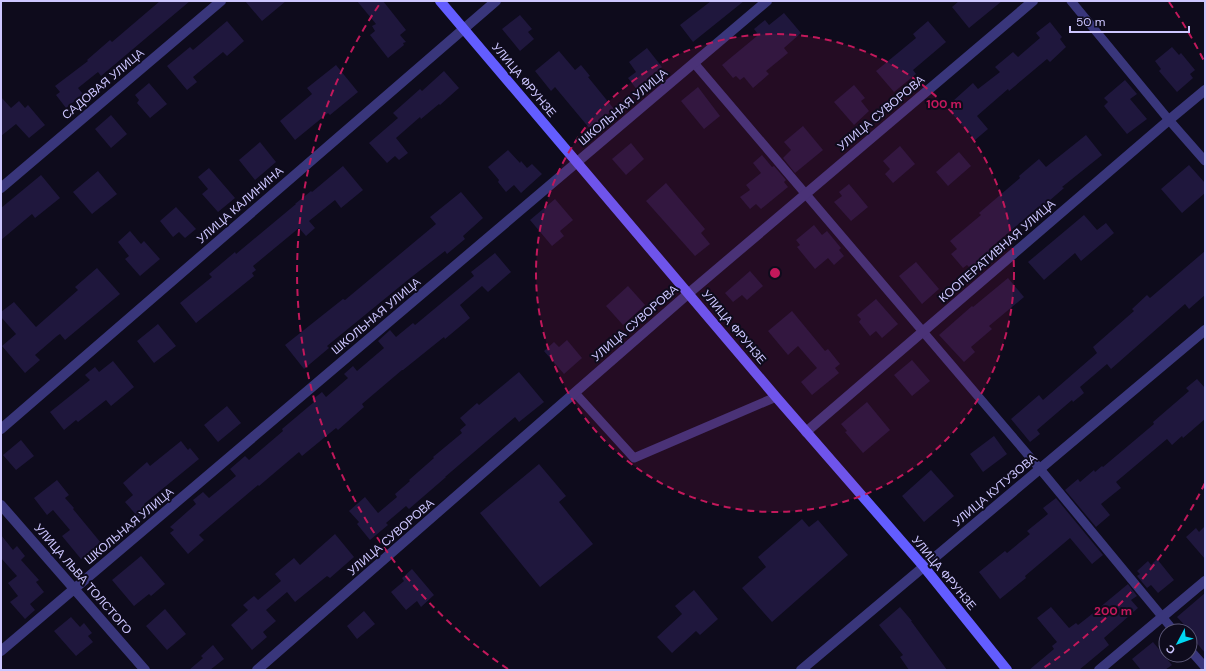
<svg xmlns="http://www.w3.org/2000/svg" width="1206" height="671" font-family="'DM Sans',sans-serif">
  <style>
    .building { fill: #1f173d }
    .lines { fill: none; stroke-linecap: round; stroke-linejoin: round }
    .lane { stroke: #39367b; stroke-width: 9 }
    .street { stroke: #39367b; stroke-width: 10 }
    .secondary { stroke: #635dff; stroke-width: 10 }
    .ring { fill: none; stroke: #c2185b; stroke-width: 2; stroke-dasharray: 7 5 }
    .labels { text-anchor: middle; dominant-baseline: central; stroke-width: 4; stroke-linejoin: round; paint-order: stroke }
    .street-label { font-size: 12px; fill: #cdc6ff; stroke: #0e0b1c }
    .centre { fill: #c2185b; stroke: #0e0b1c; stroke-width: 2 }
    .ring-label { font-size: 12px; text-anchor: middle; font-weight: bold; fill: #c2185b; stroke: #0e0b1c; stroke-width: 4; stroke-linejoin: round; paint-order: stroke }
  </style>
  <rect width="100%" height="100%" fill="#0e0b1c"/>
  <!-- building -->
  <path class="building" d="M160,1H190L101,76L98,72L78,88L83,94L66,108L56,95L60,92L55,86L88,61L87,60L110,40L112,42Z
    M245,1H286L262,21Z
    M357,1H383L406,30L400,35L406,42L403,43L404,45L388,58L370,35L375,31L372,26L376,24Z
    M711,1H744L693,42L680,25Z
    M959,1H1002L969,28L952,7Z
    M784,13L801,33L784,48L788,53L766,71L769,74L753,88L744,77L740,80L736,76L733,78L722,65L757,36L756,34L757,33L754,29L765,20L769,25Z
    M520,15L532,29L528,32L534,39L520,51L502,29Z
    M227,21L244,41L227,56L223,52L193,77L197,82L187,90L167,66L190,47L193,50Z
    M928,21L946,42L913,70L916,74L894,92L876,71L916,38L913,34Z
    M1050,22L1062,37L1060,39L1066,47L1050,62L1047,59L1009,91L1008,89L977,116L988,129L975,140L950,111L957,106L953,101L973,83L978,89L1000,72L995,67L1013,52L1018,57L1040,38L1036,33Z
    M1172,47L1179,55L1181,53L1195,70L1190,74L1193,78L1177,92L1159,71L1161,69L1155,61Z
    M647,48L662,67L648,78L654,85L641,95L628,78L636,72L629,62Z
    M559,51L575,70L581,65L590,76L588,77L614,109L590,129L555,87L551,91L535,71Z
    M336,65L358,92L330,115L328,113L295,140L280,121L312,94L307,88Z
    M444,71L459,88L440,105L439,104L421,119L420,117L396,138L408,153L399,160L395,156L387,163L369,143L398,118L393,113L420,89L422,91Z
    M1125,80L1137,94L1130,99L1147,119L1127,134L1104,106L1108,102L1104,98Z
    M149,83L167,104L150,118L137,103L139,100L135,95Z
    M854,85L865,98L861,101L869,111L854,125L834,102Z
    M698,87L720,116L704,129L681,101Z
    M1,97L11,108L19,101L25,108L28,105L45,125L29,138L16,124L1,136Z
    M111,115L127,134L111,148L95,129Z
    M803,126L823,150L795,173L783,158L791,150L784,142Z
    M1086,135L1102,155L1062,187L1064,188L1041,208L1040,206L989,249L992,253L972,270L967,265L963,268L951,254L957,249L950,241L981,215L979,213L1020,178L1019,176L1039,159L1046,167Z
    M260,142L276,162L255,180L239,160Z
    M631,143L644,159L626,175L612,159Z
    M900,146L915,164L893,183L885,174L890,169L883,161Z
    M508,150L520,163L521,161L527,168L532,164L542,174L521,193L514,185L506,192L498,182L499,180L488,167Z
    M959,152L971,166L948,186L936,172Z
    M762,155L772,167L774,166L786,180L784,182L788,187L761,209L756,204L750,209L740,197L750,190L746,185L761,173L753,163Z
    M1189,165L1205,183V193L1182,213L1161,189Z
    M343,166L363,190L341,208L335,200L309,221L315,228L306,236L299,228L253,266L256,270L252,273L254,276L196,323L180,303L212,277L209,274L235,252L236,254L296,204H295L311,191L312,192Z
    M209,168L235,198L218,212L202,194L208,189L198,177Z
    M98,171L117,194L92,214L73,192Z
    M41,175L60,198L35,218L32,214L1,240V208Z
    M666,183L705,229L701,233L710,244L695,256L646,201Z
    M849,184L868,207L851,221L834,202L842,196L839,192Z
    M461,192L483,218L463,236L465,239L447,254L445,251L409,279L327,346L329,348L304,369L285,345L343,299L345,300L436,224L430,217Z
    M555,199L573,220L560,231L564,236L552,246L530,220Z
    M176,207L196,229L185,238L179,232L173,237L160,221Z
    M1084,215L1097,230L1106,223L1114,233L1081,261L1075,253L1044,280L1028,262Z
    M814,225L822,235L827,231L841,248L839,250L844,256L834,265L828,258L815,269L797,247L800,245L796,240Z
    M130,231L141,244L144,241L160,259L140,276L125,259L129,256L118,242Z
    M1205,251V295L1189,309L1185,304L1111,369L1107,364L1080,387L1084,393L1073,402L1072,400L1037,430L1040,434L1030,442L1011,419L1039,395L1043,400L1097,353L1093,347L1134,311L1132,309L1147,295L1150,298Z
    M495,253L511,272L488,292L482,286L460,305L470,318L445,339L444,337L403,370H402L362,404L364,407L338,430L336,428L302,456L299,452L259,486L258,485L199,535L204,540L188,554L170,533L174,530L170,527L196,504L193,500L203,492L209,498L236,476L230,469L245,456L249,460L283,431L282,429L314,402L312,400L322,392L326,397L348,378L344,374L353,366L357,371L384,348L378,341L390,330L396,337L413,323L415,325L474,276L471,272Z
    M916,262L939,289L922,304L899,276Z
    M97,268L120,294L65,340L60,334L57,336L35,355L40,360L25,373L2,346L16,334L1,317V312L14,302L36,327L78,290L75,287Z
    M750,271L763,286L747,300L742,295L733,302L725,293Z
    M1008,278L1024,297L989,326L992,329L971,347L975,352L964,362L939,335L972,306L973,307Z
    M628,286L645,305L623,325L606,306Z
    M876,299L898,324L882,338L876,331L870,336L859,322L861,319L857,315Z
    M792,311L825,351L828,349L840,364L835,368L839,373L812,395L801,382L817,368L798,346L788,355L768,331Z
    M158,324L176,346L154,363L137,341Z
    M567,340L582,358L564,374L544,351L554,342L559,347Z
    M912,360L930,381L912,396L894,375Z
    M113,361L134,387L111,406L106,400L78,422L76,420L64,430L50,412L90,380L85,375L95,367L99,372Z
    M519,372L544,402L519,422L515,417L445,477H446L409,509L406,506L386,523L388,525L370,540L357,524L359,522L349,511L365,497L378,513L397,497L395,494L410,481L409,480L434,458L433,457L462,433L460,430L466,425L460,418L477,403L479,405Z
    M1197,379L1205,388V419L1183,438L1182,436L1172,445L1167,439L1116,482L1121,488L1101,504L1110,515L1096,527L1065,490L1078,479L1080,482L1094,470L1095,472L1102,466L1103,467L1154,424L1153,422L1189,391L1186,388Z
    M867,402L890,430L863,453L845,432L847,431L841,424Z
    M227,406L241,423L218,442L204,425Z
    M994,436L1007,454L983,472L970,454Z
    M21,440L34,456L16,470L3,455Z
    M181,441L188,450L190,448L199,459L144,504L148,508L138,517L125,502L133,495L123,483L147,462L150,466Z
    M539,464L566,496L559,502L593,544L540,587L480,513Z
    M931,470L954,496L924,522L902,496Z
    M57,480L69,495L65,498L74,508L73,509L101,543L81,559L62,536L70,530L53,510L47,515L34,498Z
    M1056,498L1103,555L1092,564L1070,538L1025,576L1026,578L1000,599L979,572L1005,551L1007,553L1030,534L1027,531L1048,514L1043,508Z
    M802,519L809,527L818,520L848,555L772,622L742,588L766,567L758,557Z
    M1205,526V559L1186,537L1196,528L1199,532Z
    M335,534L354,557L330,578L327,576L295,602L287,592L266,610L276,621L263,632L267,637L252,650L231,625L248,610L243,605L254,596L258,600L281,581L275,574L294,558L300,565Z
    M1,535L13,550L17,546L25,556L21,560L39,580L36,582L44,592L30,604L35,610L25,619L10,602L18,596L8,583L17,576L1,558Z
    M141,556L165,584L151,596L149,594L134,606L112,580Z
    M1157,559L1174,580L1158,593L1151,585L1147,588L1137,576L1140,574L1137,571L1148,561L1151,565Z
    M412,569L434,595L421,607L417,601L406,610L391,592L404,581L402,578Z
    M1128,584L1137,596L1131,600L1138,608L1104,638L1109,645L1079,670H1029L1054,649L1052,646L1057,642L1037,618L1051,607L1069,628L1076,623L1078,625L1087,618Z
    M694,590L718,619L700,635L696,631L672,653L657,637L682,614L675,606Z
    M1205,593V653L1191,636L1193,634L1177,617Z
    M900,607L912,621H911L947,670H909L900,657L903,655L879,625Z
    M165,609L186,634L167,650L146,626Z
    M364,611L375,624L357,639L347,626Z
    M71,617L80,627L84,623L92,633L88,636L93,642L76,656L54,631Z
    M1153,642L1172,665L1165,670H1141L1132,659Z
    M213,645L224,659L210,670H189L203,658L201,656Z"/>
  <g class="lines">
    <!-- lane -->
    <path class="lane" d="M1071,1L1169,120L1205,161
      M694,63L1040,469L1174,631
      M575,393L634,458L776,397
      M1190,650L1205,667"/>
    <!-- street -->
    <path class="street" d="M1,188L221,1
      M1,429L496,1
      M806,432L1169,120L1205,90
      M1,505L145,670
      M1,651L767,1
      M257,670L689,293L1033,1
      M801,670L1205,330
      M1099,670L1205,581"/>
    <!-- secondary -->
    <path class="secondary" d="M440,1L776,397L924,567L1007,670"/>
  </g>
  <!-- distance rings -->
  <circle cx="775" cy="273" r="239" fill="#c2185b" fill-opacity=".12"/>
  <g class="ring">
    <circle cx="775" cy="273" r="239"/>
    <path d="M1205 483A478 478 0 0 1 1042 669M508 669A478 478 0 0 1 381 2M1169 2A478 478 0 0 1 1205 63"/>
  </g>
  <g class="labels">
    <!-- street labels -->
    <g class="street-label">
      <text transform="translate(524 80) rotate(50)">УЛИЦА ФРУНЗЕ</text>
      <text transform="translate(103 84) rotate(-40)">САДОВАЯ УЛИЦА</text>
      <text transform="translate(623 107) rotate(-40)">ШКОЛЬНАЯ УЛИЦА</text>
      <text transform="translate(881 113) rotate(-40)">УЛИЦА СУВОРОВА</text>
      <text transform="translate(240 205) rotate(-41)">УЛИЦА КАЛИНИНА</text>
      <text transform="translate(997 251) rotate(-41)">КООПЕРАТИВНАЯ УЛИЦА</text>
      <text transform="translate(376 316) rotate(-40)">ШКОЛЬНАЯ УЛИЦА</text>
      <text transform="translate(635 323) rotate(-41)">УЛИЦА СУВОРОВА</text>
      <text transform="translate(734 327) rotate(50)">УЛИЦА ФРУНЗЕ</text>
      <text transform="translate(995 490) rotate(-40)">УЛИЦА КУТУЗОВА</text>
      <text transform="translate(129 526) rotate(-40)">ШКОЛЬНАЯ УЛИЦА</text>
      <text transform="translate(391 537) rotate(-41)">УЛИЦА СУВОРОВА</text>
      <text transform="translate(944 573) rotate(50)">УЛИЦА ФРУНЗЕ</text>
      <text transform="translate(83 579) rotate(49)">УЛИЦА ЛЬВА ТОЛСТОГО</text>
    </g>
  </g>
  <circle cx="775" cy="273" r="6" class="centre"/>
  <g class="ring-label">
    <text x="944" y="108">100 m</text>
    <text x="1113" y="615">200 m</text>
  </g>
  <!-- border -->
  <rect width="1206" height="671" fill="none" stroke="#cdc6ff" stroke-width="4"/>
  <!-- north arrow -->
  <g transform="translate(1178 643) rotate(229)"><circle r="19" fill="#0e0b1c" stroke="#5a5677"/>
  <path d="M0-3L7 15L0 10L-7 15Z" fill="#00d6f1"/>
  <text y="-6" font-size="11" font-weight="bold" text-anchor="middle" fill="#cdc6ff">С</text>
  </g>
  <!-- scale -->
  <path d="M1070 26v6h119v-6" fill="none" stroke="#cdc6ff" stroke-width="2"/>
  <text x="1076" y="26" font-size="12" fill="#cdc6ff" stroke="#0e0b1c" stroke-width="3" paint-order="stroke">50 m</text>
</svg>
